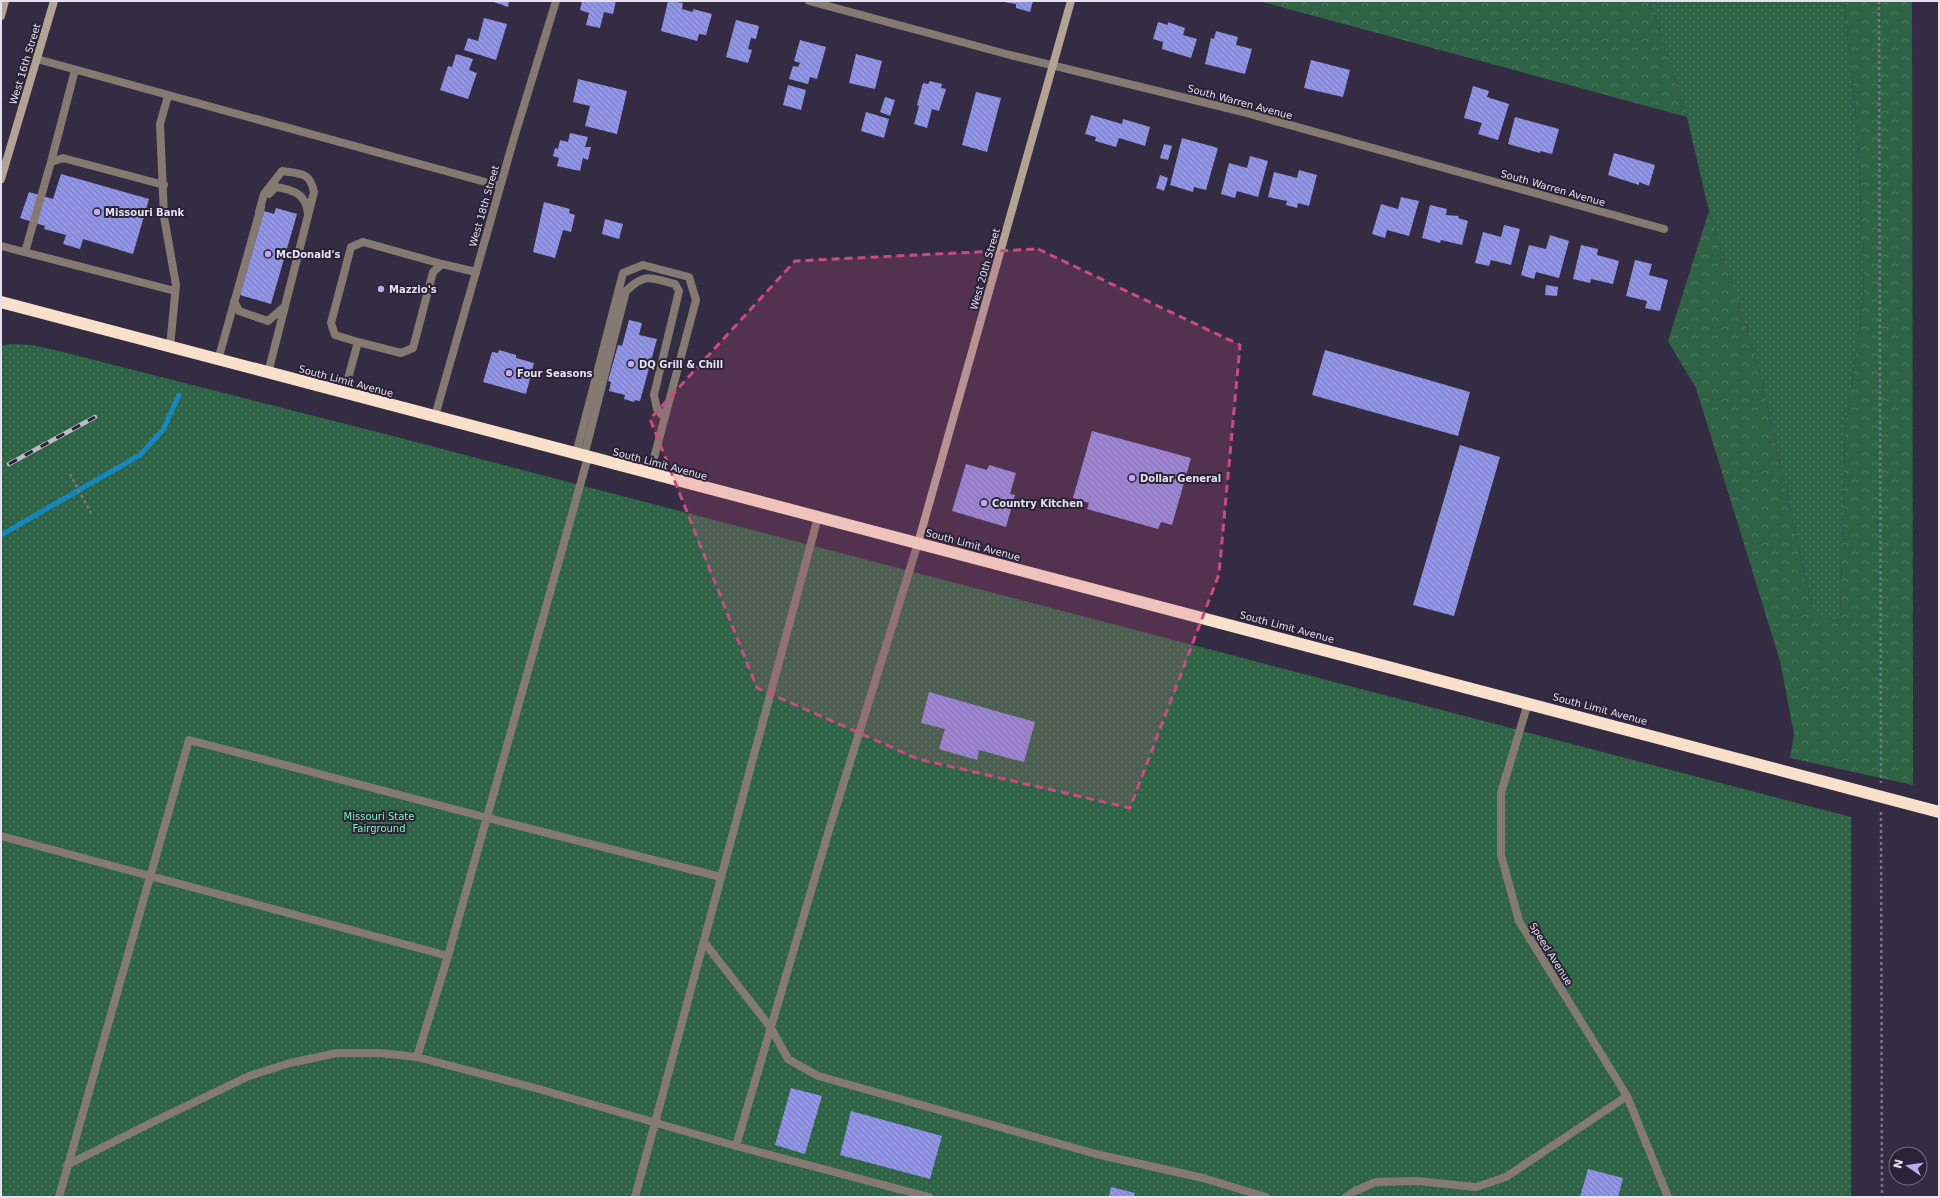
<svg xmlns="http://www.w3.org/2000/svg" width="1940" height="1198" font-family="'DejaVu Sans',sans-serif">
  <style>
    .grass { fill: url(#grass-dots) }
    .forest { fill: url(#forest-crowns) }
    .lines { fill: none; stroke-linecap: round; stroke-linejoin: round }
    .stream { stroke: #1587c0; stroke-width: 5 }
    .building { fill: url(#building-back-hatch) }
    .path { stroke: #7a7386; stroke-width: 2.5; stroke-dasharray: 3 3; stroke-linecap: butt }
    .lane { stroke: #847a71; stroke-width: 8 }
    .street { stroke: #847a71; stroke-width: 8 }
    .secondary { stroke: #b3a395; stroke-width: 8 }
    .highway { stroke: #f8e0ca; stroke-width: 12 }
    .rail-casing { stroke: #bfb9c9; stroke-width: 4.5 }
    .rail { stroke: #2a2237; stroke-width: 3; stroke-dasharray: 9; stroke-linecap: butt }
    .marked { fill: #cb4a80; fill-opacity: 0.2; stroke: #cb4a80; stroke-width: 3; stroke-dasharray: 8 5; stroke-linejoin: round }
    .poi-dot { fill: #c1a8f3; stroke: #2a2237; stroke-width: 1.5 }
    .labels { text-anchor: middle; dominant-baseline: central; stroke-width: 4; stroke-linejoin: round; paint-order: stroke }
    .street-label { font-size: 10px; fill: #e6e1ef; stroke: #2a2237 }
    .poi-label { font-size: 10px; font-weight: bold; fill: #e6e1ef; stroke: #2a2237; text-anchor: start }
    .park-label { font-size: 10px; fill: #78fab0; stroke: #2a2237 }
  </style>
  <defs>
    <pattern id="grass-dots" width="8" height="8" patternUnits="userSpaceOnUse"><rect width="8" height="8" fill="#2e6445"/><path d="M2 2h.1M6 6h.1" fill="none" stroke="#4c7a60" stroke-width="1.8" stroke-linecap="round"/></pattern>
    <pattern id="forest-crowns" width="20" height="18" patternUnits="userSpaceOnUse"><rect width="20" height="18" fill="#2e6445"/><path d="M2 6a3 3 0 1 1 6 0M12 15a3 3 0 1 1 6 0" fill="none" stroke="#4c7a60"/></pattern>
    <pattern id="building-back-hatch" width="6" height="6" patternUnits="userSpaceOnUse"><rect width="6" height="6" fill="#8f93e9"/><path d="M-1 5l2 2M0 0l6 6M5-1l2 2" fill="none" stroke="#797bb9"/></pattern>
  </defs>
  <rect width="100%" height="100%" fill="#342c42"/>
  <!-- grass -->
  <path class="grass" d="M1650,1H1844L1858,136L1864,291L1845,434L1840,621L1814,615L1759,369L1709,211L1687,117Z
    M10,344L31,345L59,351L385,434L1851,817V1197H1V346Z"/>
  <!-- forest -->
  <path class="forest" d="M1259,1H1650L1687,117Z
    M1844,1H1912L1913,785L1790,758L1794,734L1780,661L1696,388L1668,341L1709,211L1759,369L1814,615L1840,621L1845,434L1864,291L1858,136Z"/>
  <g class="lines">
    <!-- stream -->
    <path class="stream" d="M1,535L140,455L163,430L179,395"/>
  </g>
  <!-- building -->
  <path class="building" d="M491,1H509L508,7Z
    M582,1H616L613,14L604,12L600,28L586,25L589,13L580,10Z
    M668,1L683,3L682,9L693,12V9L712,14L706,35L699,34L697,41L661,31Z
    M1033,1L1030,12L1016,8V4L1004,2Z
    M484,18L507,24L496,60L464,50L468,38L478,41Z
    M736,20L759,26L756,39L751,38L748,49L752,50L748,63L726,57Z
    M1158,22L1168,25V22L1185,28L1183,35L1197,39L1191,58L1162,49L1163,42L1153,39Z
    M1216,31L1238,37L1236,45L1252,49L1245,74L1205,64L1211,38L1214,39Z
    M800,40L826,47L817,79L810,77L808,84L789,79L793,66L798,67L800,63L794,61Z
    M456,54L473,59L469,70L477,73L468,99L440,90L448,66L452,67Z
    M856,54L882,61L875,89L849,83Z
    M1311,60L1350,70L1343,97L1304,88Z
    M578,79L627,91L617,134L585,126L590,106L573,102Z
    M930,81L942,84L941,88L946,89L939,111L932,109L927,128L914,124L919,106L917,105L923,83L928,84Z
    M788,85L806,90L801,110L783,105Z
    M1473,86L1489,91L1487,97L1509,104L1498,140L1478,134L1482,123L1464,118Z
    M976,92L1001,98L987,152L962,145Z
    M885,97L895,100L890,116L880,112Z
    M866,112L889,119L884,138L861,131Z
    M1091,115L1122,124L1123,119L1150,127L1145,146L1119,138L1116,147L1095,141L1096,137L1085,134Z
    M1515,117L1559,129L1552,154L1540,151V153L1508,144Z
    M570,133L588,137L585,147H591L588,160L583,158L580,171L557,166L559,158L553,156L555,148L558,149L560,140L568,142Z
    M1182,138L1218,148L1206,190L1194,187L1193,192L1170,185Z
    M1164,144L1172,146L1168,160L1160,158Z
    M1614,153L1655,165L1649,186L1639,182V185L1608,175Z
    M1250,156L1268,161L1258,197L1237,191L1235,198L1221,194L1229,163L1247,168Z
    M1299,170L1317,175L1309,206L1298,203L1297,208L1286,205L1287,201L1268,197L1274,172L1297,178Z
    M61,174L149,199L133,254L83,239L80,249L63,244L66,235L44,229L45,226L20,218L29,192L53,199Z
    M1160,175L1168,178L1164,191L1156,188Z
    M1401,197L1419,201L1409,236L1387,230L1385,238L1372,234L1381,204L1398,209Z
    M544,202L570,209L569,213L575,215L571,232L563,230L555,258L533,252Z
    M1430,205L1447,209L1446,215L1459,216L1458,218L1468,221L1462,245L1441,240L1440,243L1422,238Z
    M276,208L297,214L271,304L240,295L264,211L274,214Z
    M605,219L623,224L619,239L602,234Z
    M1504,225L1520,229L1511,265L1491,260L1489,266L1475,263L1483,232L1501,237Z
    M1550,235L1569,241L1559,278L1536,272L1534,279L1521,275L1529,245L1546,249Z
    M1581,245L1598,249L1597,255L1619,261L1613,284L1591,279L1590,283L1573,279Z
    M1635,260L1652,264L1649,275L1668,280L1660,311L1645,308L1647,301L1626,296Z
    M1546,285L1558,287L1557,296L1545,295Z
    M629,320L642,323L639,335L657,339L640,401L635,400L634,402L624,399L625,395L609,391L611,382L608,381L618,345L622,346Z
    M499,350L516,355V358L534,363L526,394L483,382L492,352L498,353Z
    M1325,350L1470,392L1458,436L1312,395Z
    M1092,431L1191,458L1172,525L1161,522L1158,529L1087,509L1089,503L1073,498Z
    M1460,445L1500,457L1454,616L1413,605Z
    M966,464L987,470L989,465L1016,473L1010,494L1015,495L1006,527L952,511Z
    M929,692L1035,722L1024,762L979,750L977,760L939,749L945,729L921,723Z
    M791,1088L822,1096L805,1154L775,1145Z
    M851,1111L942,1136L930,1179L840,1155Z
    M1588,1169L1623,1178L1618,1197H1580Z
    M1111,1187L1135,1193L1134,1197H1109Z"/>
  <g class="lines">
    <!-- path -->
    <path class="path" d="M1879,1L1881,783
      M70,474L91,513
      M1881,812L1882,1197"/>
    <!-- lane -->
    <path class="lane" d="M168,96L160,124L164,217L176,285L170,347
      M51,162L75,70
      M269,194L276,187C293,190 306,193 308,214
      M259,212L264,194L282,171C301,174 310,172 314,192L268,373
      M1,246L175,291
      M25,252L51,162L63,158L164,185
      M234,301L239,311L268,321L284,307
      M358,342L335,335L331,323L351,247L363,242L442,264
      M218,360L261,207
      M344,393L358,342L401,353L413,348L433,272L442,264L476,272
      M576,454L623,273L643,265L689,277L696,300L650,473
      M584,456L626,291C646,272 650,278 675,284L679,291L654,395L657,409L664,417
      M1,836L448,956
      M704,942L771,1028L788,1059L818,1076L1096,1154L1203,1178L1266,1197
      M417,1057L448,956L588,457
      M736,1146L829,830L918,543
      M67,1165L153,1122L249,1076L290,1063L337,1053H380L417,1057L539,1089L736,1146L929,1197
      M59,1197L189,740L488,818L721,877
      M1346,1197L1355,1191L1376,1182L1417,1181L1476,1187L1506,1177L1627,1096"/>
    <!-- street -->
    <path class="street" d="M809,1L1010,55L1243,112L1664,229
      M37,59L500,186
      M435,416L514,138L556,1
      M1528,703L1501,793V855L1519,921L1627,1096L1668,1197
      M635,1197L818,517"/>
    <!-- secondary -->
    <path class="secondary" d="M1,16L5,1
      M1,179L54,1
      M918,543L1071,1"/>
    <!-- highway -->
    <path class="highway" d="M1,302L1939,812"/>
    <defs>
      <path id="rail" d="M9,464L95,417"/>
    </defs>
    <!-- rail casing -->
    <use href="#rail" class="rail-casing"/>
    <!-- rail -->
    <use href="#rail" class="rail"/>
  </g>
  <!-- marked area -->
  <path class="marked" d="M1038,249L1240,345L1219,574L1130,808L918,759L757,688L650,419L795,261Z"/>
  <!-- markers -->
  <g class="poi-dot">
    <circle cx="97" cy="212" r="4"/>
    <circle cx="268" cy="254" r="4"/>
    <circle cx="381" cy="289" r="4"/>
    <circle cx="631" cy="364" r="4"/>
    <circle cx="509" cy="373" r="4"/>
    <circle cx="1132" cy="478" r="4"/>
    <circle cx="984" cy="503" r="4"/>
  </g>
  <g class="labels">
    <!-- street labels -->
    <g class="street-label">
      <text transform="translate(25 64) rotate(-73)">West 16th Street</text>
      <text transform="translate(1240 102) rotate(15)">South Warren Avenue</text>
      <text transform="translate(1553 188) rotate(16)">South Warren Avenue</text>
      <text transform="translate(484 206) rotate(-74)">West 18th Street</text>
      <text transform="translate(985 269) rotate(-74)">West 20th Street</text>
      <text transform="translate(346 381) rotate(15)">South Limit Avenue</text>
      <text transform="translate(660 464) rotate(15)">South Limit Avenue</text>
      <text transform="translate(973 545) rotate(15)">South Limit Avenue</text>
      <text transform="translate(1287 627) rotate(15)">South Limit Avenue</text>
      <text transform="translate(1600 709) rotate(15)">South Limit Avenue</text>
      <text transform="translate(1551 954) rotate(58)">Speed Avenue</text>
    </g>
    <!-- poi labels -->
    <g class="poi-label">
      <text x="105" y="212">Missouri Bank</text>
      <text x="276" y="254">McDonald's</text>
      <text x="389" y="289">Mazzio's</text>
      <text x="639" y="364">DQ Grill &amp; Chill</text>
      <text x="517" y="373">Four Seasons</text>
      <text x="1140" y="478">Dollar General</text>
      <text x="992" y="503">Country Kitchen</text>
    </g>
    <!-- park labels -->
    <g class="park-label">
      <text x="379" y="816">Missouri State<tspan x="379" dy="12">Fairground</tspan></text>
    </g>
  </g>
  <!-- border -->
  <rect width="1940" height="1198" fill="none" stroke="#e6e1ef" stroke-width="4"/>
  <!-- north arrow -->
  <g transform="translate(1908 1166) rotate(283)"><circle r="19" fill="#2a2237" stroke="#756e81"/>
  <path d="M0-3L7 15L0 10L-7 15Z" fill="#c1a8f3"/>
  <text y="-6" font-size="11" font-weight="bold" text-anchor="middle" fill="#e6e1ef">N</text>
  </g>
</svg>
